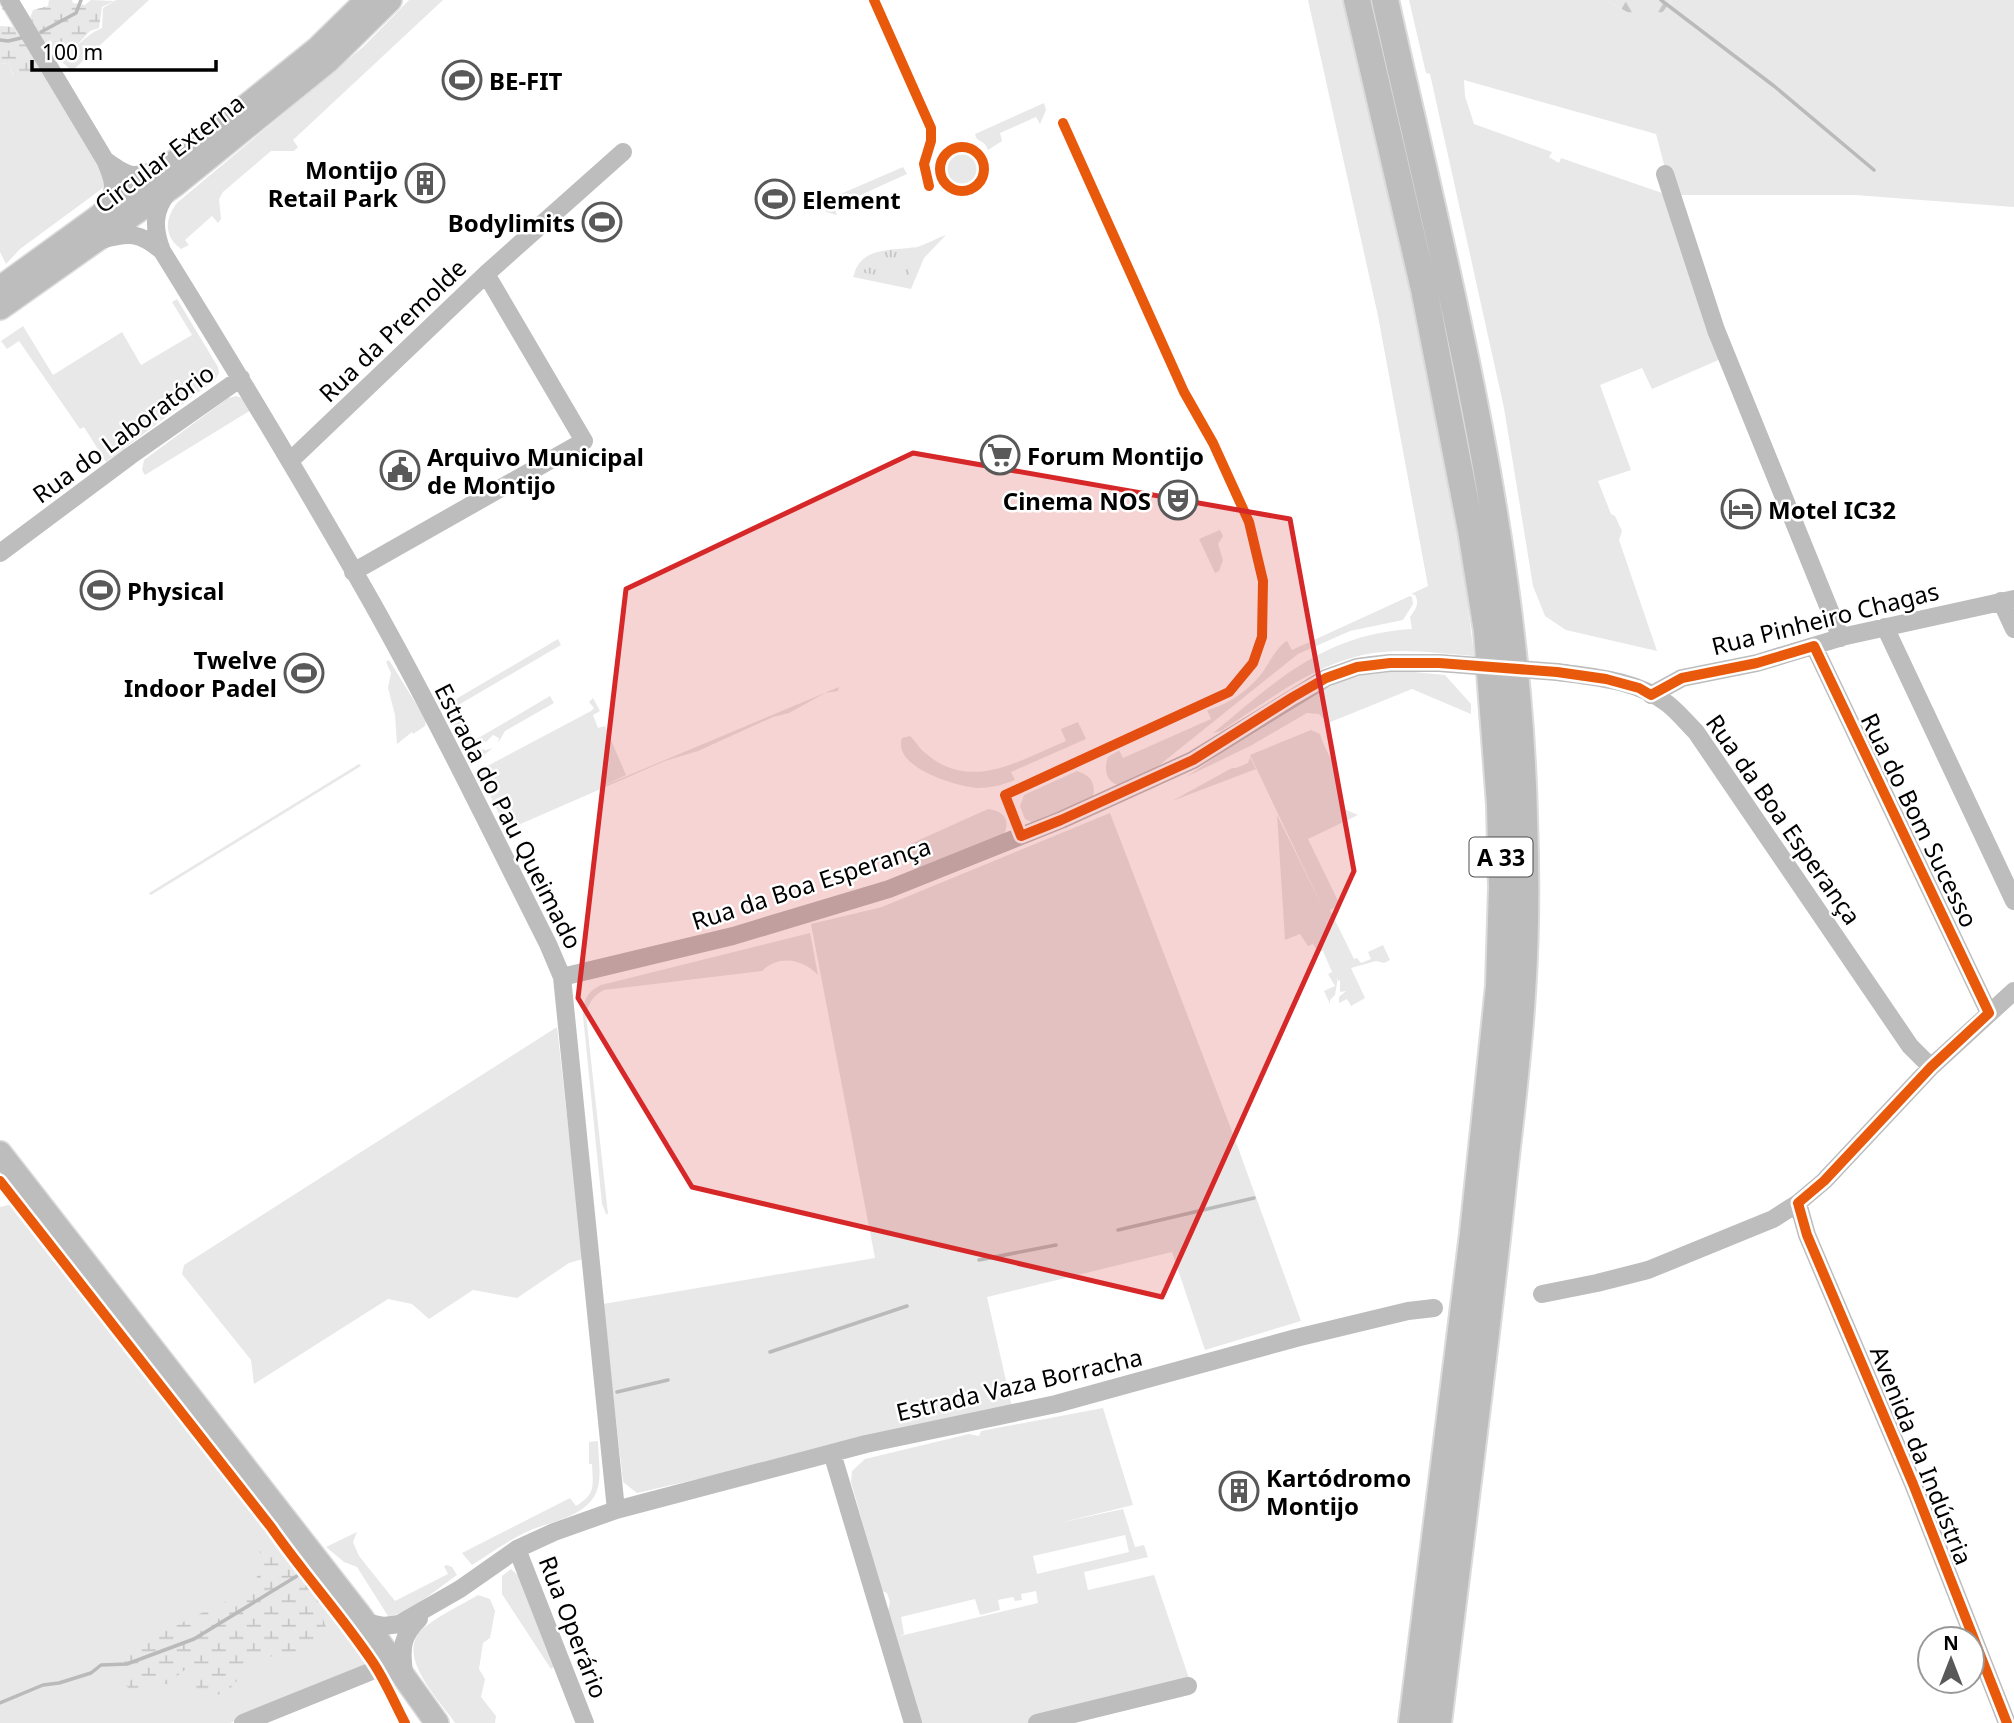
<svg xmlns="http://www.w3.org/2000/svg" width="2014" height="1723" font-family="'Noto Sans',sans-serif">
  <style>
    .green { fill: #e8e8e8; fill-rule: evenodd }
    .forest { fill: url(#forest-firs) }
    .wetland { fill: url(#wetland-marsh) }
    .park { fill: url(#park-tufts) }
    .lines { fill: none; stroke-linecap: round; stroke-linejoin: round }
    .stream { stroke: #bababa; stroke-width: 3.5 }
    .major-casing { stroke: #dbdbdb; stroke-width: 26 }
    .highway-casing { stroke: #dbdbdb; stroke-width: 30 }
    .minor { stroke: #bdbdbd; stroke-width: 18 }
    .major { stroke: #bdbdbd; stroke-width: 23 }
    .highway { stroke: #bdbdbd; stroke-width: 26 }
    .minor-bridge { stroke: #bdbdbd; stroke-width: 18 }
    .cycleway-casing { stroke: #fff; stroke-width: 15 }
    .cycleway { stroke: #e8590c; stroke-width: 10 }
    .marked { fill: #d62828; fill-opacity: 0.2; stroke: #d62828; stroke-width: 5; stroke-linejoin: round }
    .labels { text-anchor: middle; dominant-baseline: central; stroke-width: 5; stroke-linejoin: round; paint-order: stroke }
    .shield { fill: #fff; stroke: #4c4c4c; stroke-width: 2 }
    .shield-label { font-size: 23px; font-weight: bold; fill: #000 }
    .poi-label { font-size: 24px; font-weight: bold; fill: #000; stroke: #fff; text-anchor: start }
    .street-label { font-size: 24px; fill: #000; stroke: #fff }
  </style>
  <defs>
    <pattern id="forest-firs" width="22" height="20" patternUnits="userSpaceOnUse" patternTransform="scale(1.75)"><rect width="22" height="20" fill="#e8e8e8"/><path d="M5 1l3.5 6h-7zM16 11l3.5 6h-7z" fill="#c5c5c5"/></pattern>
    <pattern id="wetland-marsh" width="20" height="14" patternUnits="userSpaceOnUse" patternTransform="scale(1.75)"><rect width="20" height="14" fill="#e8e8e8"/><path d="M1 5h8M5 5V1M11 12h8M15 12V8" fill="none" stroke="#c5c5c5"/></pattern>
    <pattern id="park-tufts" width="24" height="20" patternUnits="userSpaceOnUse" patternTransform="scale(1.75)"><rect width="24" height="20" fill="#e8e8e8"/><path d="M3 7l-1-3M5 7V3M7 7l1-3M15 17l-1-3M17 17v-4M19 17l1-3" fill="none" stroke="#c5c5c5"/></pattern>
  </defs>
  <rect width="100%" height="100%" fill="#fff"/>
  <!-- green -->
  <path class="green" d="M116,0H149L72,71L52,53C81,51 79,38 102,28L103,8Z
    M409,0H443L293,140L298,147L294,151H271L223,192L219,199L221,219L218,223L212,216L185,240L189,245L181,249C163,236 165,217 178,202L363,47Z
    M1308,0H1347L1419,331L1459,531L1474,656C1444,654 1413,649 1383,652C1322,657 1271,699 1221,731L1213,733C1277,680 1325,634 1412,629L1410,617C1415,610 1420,604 1415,595L1411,594L1428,586L1378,316Z
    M1409,0H1606L1627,12L1662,13L1672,0H2014V207L1855,195H1672L1656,134L1464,80L1465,96L1474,124L1552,152L1549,157L1559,163L1561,158L1665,194L1723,358L1652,389L1642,368L1600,385L1631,470L1598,481L1611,514L1615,516L1622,531L1619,540L1657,651L1566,630L1545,616L1533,586L1504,408L1430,74L1426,73Z
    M25,42L106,175L107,185L20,249L6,264L0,252V64L8,63L13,75H30Z
    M1044,103L1046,110L1040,124L1036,117L1000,133L1002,141L988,150L985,144L977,139L975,134Z
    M947 170a16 16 0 1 1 32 0a16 16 0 1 1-32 0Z
    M903,167L907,174L834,207L837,215L826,212L822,202Z
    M946,235L924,258L911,289L853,277C864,244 888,254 914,248C925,245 935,239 946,235Z
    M177,299L218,367L219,373L215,380L106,462L84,427L80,429L19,341L7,349L1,341L23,326L53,375L122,332L141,365L192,335L172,302Z
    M237,396L243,399L251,410L145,475L142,470L144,460L228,398Z
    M1220,530L1223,536L1218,544L1223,560L1219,571L1215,573L1199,539Z
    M1410,596L1412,597L1413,604L1403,620L1350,631L1298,654L1157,767L1118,785C1105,781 1104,768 1108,757L1119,750L1123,758L1211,719L1207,710C1228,705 1249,690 1262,673C1270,662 1274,651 1285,642L1287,641L1292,650Z
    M558,639L561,645L455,707L465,724L463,733L470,744L472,742L466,734L468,729L475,740L550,696L554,703L505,731L498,743L499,738L493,735L486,742L482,740L479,745L481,749L486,750L493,748L473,763L444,706Z
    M389,660L426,720L425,726L413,734L412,732L397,744L395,715L388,688L391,673L386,662Z
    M1403,671L1445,675L1471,704V714L1412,689L1328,723L1319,714L1307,713L1252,745L1186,777C1236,744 1292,698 1350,679C1367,673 1385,672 1403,671Z
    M839,687L838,691L825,693L789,713L773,717L698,751L665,761L509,829L505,826L478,771L591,711L594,708L589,702L593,698L600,711L593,715L598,728L605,726L626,775L603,786Z
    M1078,722L1086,739L1011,772L1015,780C1003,785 990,788 977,788C955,786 892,767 902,738L910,736C915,740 918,747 924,752C970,793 1018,761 1066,741L1061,729Z
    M1311,730L1320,734C1324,749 1335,763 1338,775C1341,789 1336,793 1342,808L1358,815L1308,839L1340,905L1330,910L1354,959L1357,958L1361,963L1371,959L1368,952L1383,945L1390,960L1384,963L1376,961L1351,968L1365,998L1351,1006L1347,999L1339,1003V997L1346,991L1340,992V980L1338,981V977L1335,995L1330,1000V1004L1324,991L1335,986L1328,974L1332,972L1323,951H1320L1319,954L1313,944L1308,946L1300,934L1285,940L1277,815L1323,908L1250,755Z
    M1250,757L1256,769L1172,801L1232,768H1236L1248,763Z
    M359,764L361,766L151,895L149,893Z
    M1077,771C1090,775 1096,783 1093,796L1034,823L1025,819L1020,806L1024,795Z
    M988,809C1005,811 1011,821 1003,837L920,871L908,845Z
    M1110,813L1233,1134L1301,1321L1205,1350L1172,1252L987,1297L1012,1407L637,1493L623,1482L603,1304L875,1258L811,924L882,907Z
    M810,933L818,975C803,959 779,954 762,971L604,990C592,996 589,1003 586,1015L608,1214H606L602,1204L583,1016C583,1000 587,992 601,985Z
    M557,1027L583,1259L569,1263L517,1298L473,1290L429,1319L412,1304L388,1299L254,1384L251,1360L182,1274L184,1265Z
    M12,1204L368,1660L366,1671L230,1723H0V1207Z
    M1103,1408L1133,1505L1059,1523L1123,1509L1135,1547L1144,1545L1148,1557L1084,1572L1088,1590L1154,1575L1191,1684L1028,1723H920L888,1611L890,1602L887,1593L882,1591L851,1482L852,1471L865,1459L969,1434L979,1436L981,1431ZM1125,1535L1129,1552L1037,1574L1033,1556ZM1036,1591L1038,1603L900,1636L904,1634L901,1617L975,1599L980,1615L1000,1610L998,1600L1013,1597L1015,1601L1022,1600L1021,1594Z
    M598,1441C598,1458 603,1480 595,1495C582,1519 546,1522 524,1533C506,1542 489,1554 472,1565L462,1553L570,1498L576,1506C596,1494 593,1486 592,1464H589V1442Z
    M357,1532L353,1542L359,1556L395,1601L448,1574L444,1566L447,1565L452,1567L457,1575C441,1586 406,1616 388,1616L357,1567L344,1562L326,1547Z
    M511,1569L523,1580L524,1589L554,1667L551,1669L502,1594V1576Z
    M478,1595L490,1599L495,1611L490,1638L483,1643L479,1669L485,1679L481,1697L496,1716L495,1723H455C438,1698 391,1652 426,1626C442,1614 461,1605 478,1595Z"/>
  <!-- forest -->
  <path class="forest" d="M1606,0H1672L1662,13L1647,20L1627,12Z"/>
  <!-- wetland -->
  <path class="wetland" d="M0,0C17,16 22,45 37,64L36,77L33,76L35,78L29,84C16,82 13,75 8,63L0,64V26L13,27L0,5Z
    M49,0H72L73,3L85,5L91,0L114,1L102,7L99,28L90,31L76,46L51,52L30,18L33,10L48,6Z
    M277,1542L321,1599L317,1604L326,1627L318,1645L294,1654L257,1658L227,1692L209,1697L197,1692L195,1677L186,1669L167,1684L129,1689L123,1681L120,1657L136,1645L253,1588L259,1571L260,1551Z"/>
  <!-- park -->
  <path class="park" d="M915,247L907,281L855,271C865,246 894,251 915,247Z"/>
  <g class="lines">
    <!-- stream -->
    <path class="stream" d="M1661,0L1774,86L1874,170
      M41,32L76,13L81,0
      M0,40L8,41L21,38
      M1118,1230L1254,1198
      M979,1260L1056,1245
      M770,1352L907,1306
      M617,1392L668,1380
      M0,1703L43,1685L59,1683L91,1673L101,1665L127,1664L194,1639L297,1576"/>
    <defs>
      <path id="major" d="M0,288L199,144L317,49L367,0
        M0,308L176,184L328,61L390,0
        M0,1153L359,1614L437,1723"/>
      <path id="highway" d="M1357,0L1424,289L1471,530L1487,631L1500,805L1502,887L1499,986L1473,1234L1412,1723
        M1385,0C1445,270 1518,540 1524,818C1526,876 1526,935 1522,993C1518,1063 1508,1132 1501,1202C1482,1376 1459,1549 1438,1723"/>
    </defs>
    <!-- major casing -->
    <use href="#major" class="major-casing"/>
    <!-- highway casing -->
    <use href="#highway" class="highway-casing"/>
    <!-- minor -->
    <path class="minor" d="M9,0L105,160C116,185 117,190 100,212
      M105,160C127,176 133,180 159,168
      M1665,174L1716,330L1841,638
      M169,191C153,211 153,228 162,251C234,367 304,483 371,601C434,713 490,829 548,944L562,977L616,1510
      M101,240C129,232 140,232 162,251
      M290,461L486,274L623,152
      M0,553L130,456L241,378
      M353,572L584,441L486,274
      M2001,601L2014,629
      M1885,627L2014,901
      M1814,646L1989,1013
      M1557,672C1594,677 1637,680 1668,704C1678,712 1687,723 1696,732L1910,1046L1931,1067
      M1651,695L1682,678L1757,663L1846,636L2014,599
      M562,977L733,936L889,889L1061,820L1193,760L1326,678L1357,667L1372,665L1390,663H1439
      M1798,1203L1807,1235L1913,1484L2007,1723
      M1542,1294L1597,1283L1648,1270L1773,1219L1798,1203L1824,1181L1931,1067L2014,991
      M832,1453L913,1723
      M517,1549L585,1723
      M365,1622L384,1626L399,1624L460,1589L517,1549L554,1532L616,1510L866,1444L1056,1404L1296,1338L1408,1311L1434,1308
      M404,1673C401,1648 401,1637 419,1619
      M243,1723L377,1669L394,1660
      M1037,1723L1188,1686"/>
    <!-- major -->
    <use href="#major" class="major"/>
    <!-- highway -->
    <use href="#highway" class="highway"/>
    <!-- minor-bridge -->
    <path class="minor-bridge" d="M1439,663L1557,672"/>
    <defs>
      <path id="cycleway" d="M874,0L931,128V141L924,164L929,186
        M1063,123L1184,392L1213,443L1249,522L1263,581L1262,637L1253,663L1229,692L1005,795L1021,836L1061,820L1193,760L1293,697L1326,678L1357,667L1390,663H1439L1557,672L1606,679L1639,688L1651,695L1682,678L1757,663L1814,646L1989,1013L1931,1067L1824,1181L1798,1203L1807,1235L1913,1484L2007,1723
        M940 169a22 22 0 1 1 44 0a22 22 0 1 1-44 0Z
        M0,1181L271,1527C303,1573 341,1615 372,1661C385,1680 394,1702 405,1723"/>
    </defs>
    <!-- cycleway casing -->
    <use href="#cycleway" class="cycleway-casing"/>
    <!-- cycleway -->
    <use href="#cycleway" class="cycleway"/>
  </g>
  <!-- marked area -->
  <path class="marked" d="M913,453L1290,519L1354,871L1162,1297L692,1187L578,998L626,589Z"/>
  <!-- icons -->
  <defs>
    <symbol id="stadium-ring" viewBox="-11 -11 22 22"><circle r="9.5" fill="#fff" stroke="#595959" stroke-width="1.5"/><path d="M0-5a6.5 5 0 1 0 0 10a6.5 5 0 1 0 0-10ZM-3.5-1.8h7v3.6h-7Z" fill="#595959"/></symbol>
    <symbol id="building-ring" viewBox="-11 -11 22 22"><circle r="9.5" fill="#fff" stroke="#595959" stroke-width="1.5"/><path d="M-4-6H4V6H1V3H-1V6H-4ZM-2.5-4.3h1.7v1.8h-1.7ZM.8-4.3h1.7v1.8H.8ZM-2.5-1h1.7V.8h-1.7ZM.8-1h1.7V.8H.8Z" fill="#595959"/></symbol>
    <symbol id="supermarket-ring" viewBox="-11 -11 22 22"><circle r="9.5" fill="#fff" stroke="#595959" stroke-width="1.5"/><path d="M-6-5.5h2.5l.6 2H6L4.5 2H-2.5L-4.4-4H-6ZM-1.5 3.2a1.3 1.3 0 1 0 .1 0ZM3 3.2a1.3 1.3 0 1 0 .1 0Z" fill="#595959"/></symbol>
    <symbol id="civic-ring" viewBox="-11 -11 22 22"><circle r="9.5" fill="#fff" stroke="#595959" stroke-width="1.5"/><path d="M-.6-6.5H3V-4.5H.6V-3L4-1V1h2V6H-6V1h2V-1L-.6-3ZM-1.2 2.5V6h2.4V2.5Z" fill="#595959"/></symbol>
    <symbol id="theatre-ring" viewBox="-11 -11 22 22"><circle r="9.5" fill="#fff" stroke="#595959" stroke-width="1.5"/><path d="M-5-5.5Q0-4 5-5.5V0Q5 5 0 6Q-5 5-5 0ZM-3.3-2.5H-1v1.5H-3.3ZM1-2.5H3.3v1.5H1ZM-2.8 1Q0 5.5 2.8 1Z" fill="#595959"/></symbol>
    <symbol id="hotel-ring" viewBox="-11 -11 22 22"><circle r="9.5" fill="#fff" stroke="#595959" stroke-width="1.5"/><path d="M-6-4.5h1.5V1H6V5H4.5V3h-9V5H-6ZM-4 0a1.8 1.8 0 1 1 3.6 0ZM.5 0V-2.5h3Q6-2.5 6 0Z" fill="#595959"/></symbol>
  </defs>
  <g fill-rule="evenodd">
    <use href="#stadium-ring" x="440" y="58" width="44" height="44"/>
    <use href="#building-ring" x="403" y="161" width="44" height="44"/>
    <use href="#stadium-ring" x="753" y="177" width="44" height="44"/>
    <use href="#stadium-ring" x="580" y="200" width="44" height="44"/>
    <use href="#supermarket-ring" x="978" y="433" width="44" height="44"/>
    <use href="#civic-ring" x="378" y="448" width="44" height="44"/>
    <use href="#theatre-ring" x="1156" y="478" width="44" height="44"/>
    <use href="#hotel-ring" x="1719" y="487" width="44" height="44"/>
    <use href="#stadium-ring" x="78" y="568" width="44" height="44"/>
    <use href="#stadium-ring" x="282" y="651" width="44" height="44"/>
    <use href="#building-ring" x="1217" y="1469" width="44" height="44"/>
  </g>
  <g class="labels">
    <!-- shield labels -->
    <rect class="shield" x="1469.5" y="837.5" width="63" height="39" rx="5"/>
    <g class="shield-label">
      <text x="1501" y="857">A 33</text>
    </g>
    <!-- poi labels -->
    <g class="poi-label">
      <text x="489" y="80">BE-FIT</text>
      <text x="398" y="169" text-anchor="end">Montijo<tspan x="398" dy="28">Retail Park</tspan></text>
      <text x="802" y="199">Element</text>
      <text x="575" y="222" text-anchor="end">Bodylimits</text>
      <text x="1027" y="455">Forum Montijo</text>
      <text x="427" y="456">Arquivo Municipal<tspan x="427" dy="28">de Montijo</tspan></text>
      <text x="1151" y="500" text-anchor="end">Cinema NOS</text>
      <text x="1768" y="509">Motel IC32</text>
      <text x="127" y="590">Physical</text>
      <text x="277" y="659" text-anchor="end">Twelve<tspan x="277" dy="28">Indoor Padel</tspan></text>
      <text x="1266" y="1477">Kartódromo<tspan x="1266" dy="28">Montijo</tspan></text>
    </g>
    <!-- street labels -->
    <g class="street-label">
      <text transform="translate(169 153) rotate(-37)">Circular Externa</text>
      <text transform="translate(392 330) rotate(-44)">Rua da Premolde</text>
      <text transform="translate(123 433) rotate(-36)">Rua do Laboratório</text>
      <text transform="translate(1825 618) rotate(-14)">Rua Pinheiro Chagas</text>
      <text transform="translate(509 816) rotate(63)">Estrada do Pau Queimado</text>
      <text transform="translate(1784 819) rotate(55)">Rua da Boa Esperança</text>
      <text transform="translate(1920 820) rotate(64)">Rua do Bom Sucesso</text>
      <text transform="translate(811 883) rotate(-18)">Rua da Boa Esperança</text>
      <text transform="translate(1019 1384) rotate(-13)">Estrada Vaza Borracha</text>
      <text transform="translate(1922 1455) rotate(68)">Avenida da Indústria</text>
      <text transform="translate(574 1627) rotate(69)">Rua Operário</text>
    </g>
  </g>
  <!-- north arrow -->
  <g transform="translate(1951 1660)"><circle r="33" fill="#ffffff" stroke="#999999" stroke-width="2"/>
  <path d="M0-5L12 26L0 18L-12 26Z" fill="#595959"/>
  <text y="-10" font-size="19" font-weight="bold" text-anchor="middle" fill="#000000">N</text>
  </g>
  <!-- scale -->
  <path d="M32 60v10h184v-10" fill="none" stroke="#000000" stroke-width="3.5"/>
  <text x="42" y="60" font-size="21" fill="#000000" stroke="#ffffff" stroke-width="5" paint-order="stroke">100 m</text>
</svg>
